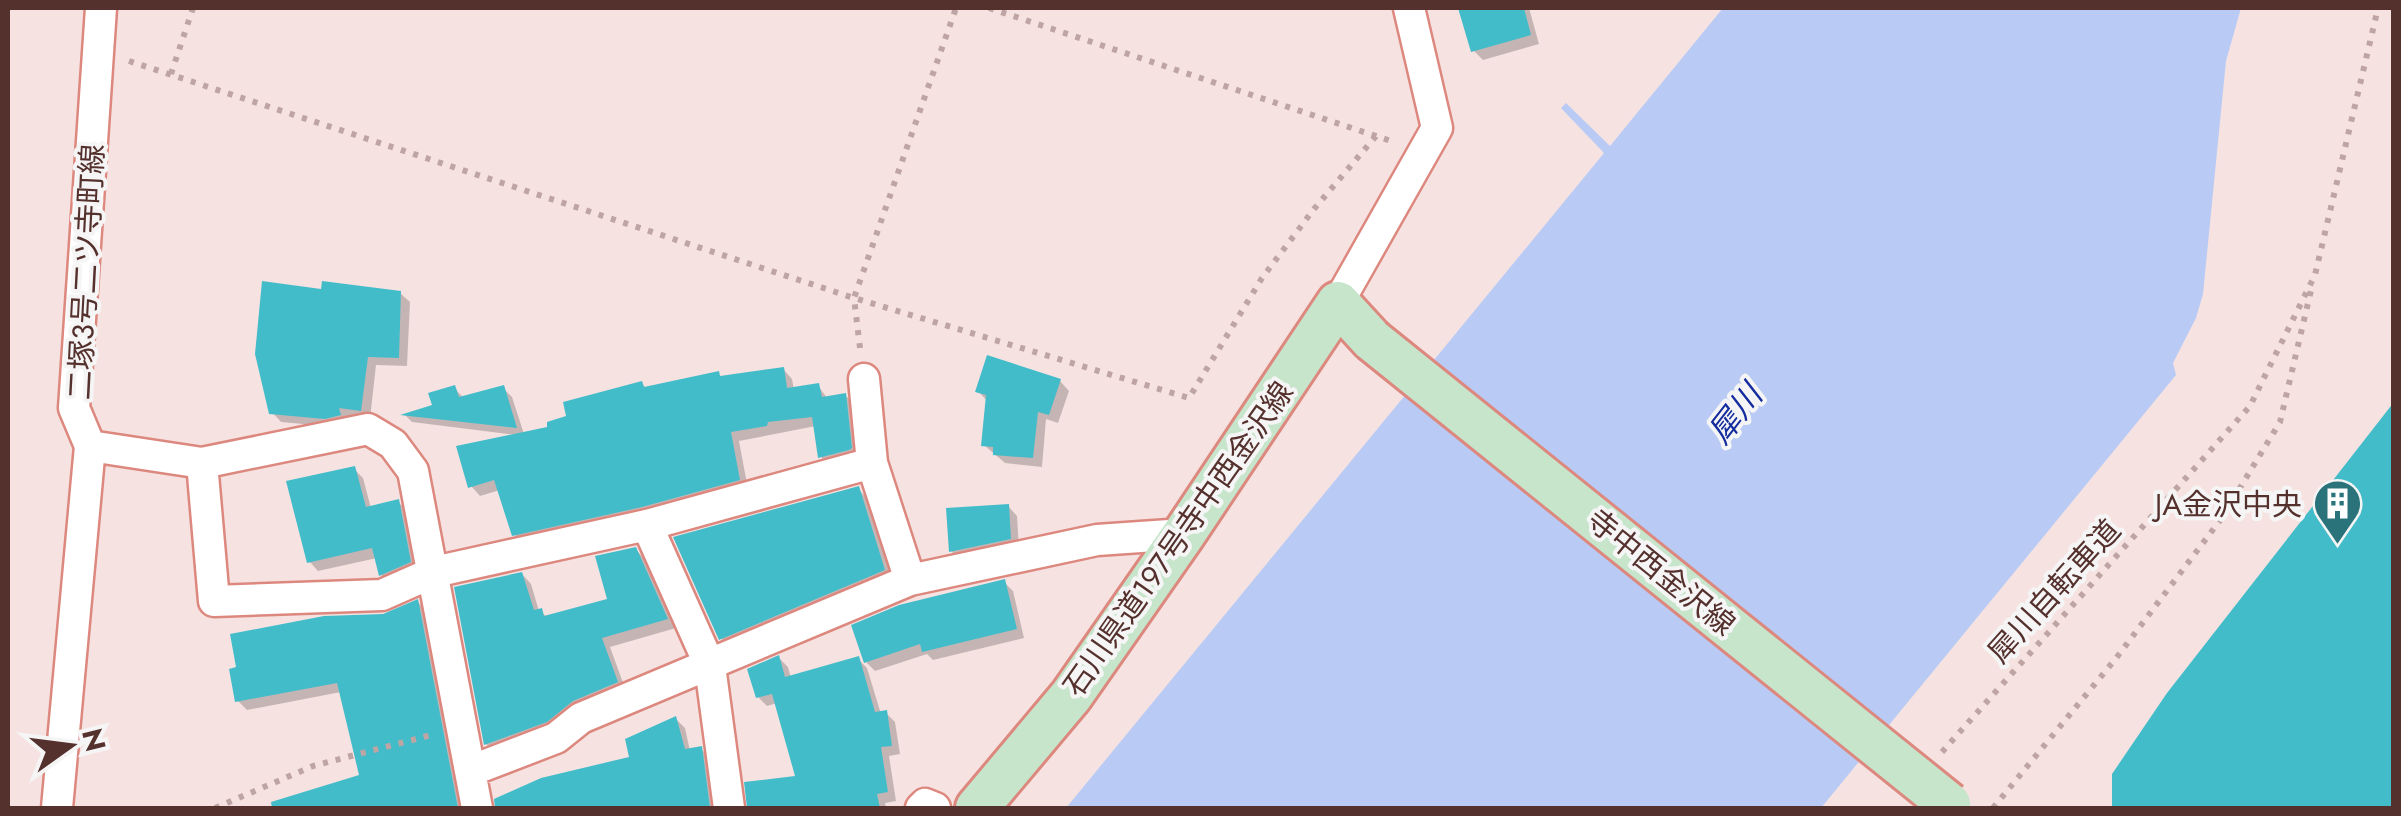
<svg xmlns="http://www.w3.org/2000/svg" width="2401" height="816" font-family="Jost,'Noto Sans JP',sans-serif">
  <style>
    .water { fill: #b9cbf5 }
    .shadow { fill: #0003 }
    .building { fill: #43bcca }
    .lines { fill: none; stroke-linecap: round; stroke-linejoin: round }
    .street-casing { stroke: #dd887f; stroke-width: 35 }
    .secondary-casing { stroke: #dd887f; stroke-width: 48 }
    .path { stroke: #bea5a3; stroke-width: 6; stroke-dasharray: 5 8; stroke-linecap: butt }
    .street { stroke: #fff; stroke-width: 30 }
    .secondary { stroke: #c6e5cb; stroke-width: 42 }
    .secondary-bridge-casing { stroke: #dd887f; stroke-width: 48; stroke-linecap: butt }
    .secondary-bridge { stroke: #c6e5cb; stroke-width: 42 }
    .labels { text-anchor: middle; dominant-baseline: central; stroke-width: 8; stroke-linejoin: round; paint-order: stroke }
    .street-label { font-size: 30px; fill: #55312e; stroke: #f5f5f5 }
    .poi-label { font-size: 30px; fill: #55312e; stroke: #f5f5f5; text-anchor: end }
    .water-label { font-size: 32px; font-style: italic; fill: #142c9d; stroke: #f5f5f5 }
  </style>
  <rect width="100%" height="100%" fill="#f6e3e1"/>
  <!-- water -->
  <path class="water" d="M1723,8H2241L2226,61L2203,294L2196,318L2173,363L2176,375L1821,808H1066L1604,153L1561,108L1566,103L1610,146Z"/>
  <!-- shadow -->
  <path class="shadow" d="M1461,8H1529L1539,44L1483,60L1474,51Z
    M323,292L400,293L410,302L407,366L376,365L370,419L347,416L349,424L336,427L281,422L272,412Z
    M783,369L792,379L794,390L818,386L828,399L846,396L855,405L860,457L830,466L821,457L816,426L739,441L748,489L523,544L514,534L500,490L480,496L471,486L515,435L412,422L405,415L435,406L454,388L463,397L503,388L512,397L524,434L550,429L642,384L647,389L718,374L723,378Z
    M1060,381L1069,391L1058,423L1046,419L1042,467L1005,463L984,445L988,402L978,391Z
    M2394,406V808H2115L2114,775Z
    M354,469L363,478L371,508L398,502L408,511L419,571L390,584L381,575L377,558L318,571L309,561Z
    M858,489L867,498L893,579L730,648L721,638Z
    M1008,506L1017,516L1019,548L961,561L951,551Z
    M635,549L645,559L676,628L610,647L626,691L496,753L486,744L457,589L522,574L531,584L539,611L549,618L610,600Z
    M1004,582L1013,591L1024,638L933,660L927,654L875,671L866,662Z
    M418,602L427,612L464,808H299L296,797L362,776L341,692L247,710L238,701L384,616Z
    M779,658L788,667L791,678L858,659L867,668L881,714L886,713L895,722L900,754L889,756L896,801L885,803L886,808H750L798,778L777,703L767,706L758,697Z
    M676,719L685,728L690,751L701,749L710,758L719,808H497V800L632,759Z"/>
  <!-- building -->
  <path class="building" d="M1458,8H1524L1531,35L1471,52Z
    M262,281L321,289L322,281L401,291L399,358L368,357L361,411L339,408L341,415L325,419L269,414L255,354Z
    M987,355L1061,379L1049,415L1038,412L1033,458L993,455V447L981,446L986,395L975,392Z
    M784,367L787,388L819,383L822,397L846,393L852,448L849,450L818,458L812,417L768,422L767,426L731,432L740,480L642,507L512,536L494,480L468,488L456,446L547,427V422L566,416L563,402L642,381L644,387L719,371L720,376Z
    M455,385L459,397L504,385L517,428L400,415L432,405L428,393Z
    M2394,402V808H2112V774L2167,693Z
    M355,466L366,507L399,499L411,562L379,576L372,548L307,563L286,481Z
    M859,486L885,570L719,640L673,537Z
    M1009,504L1011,539L949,552L946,508Z
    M636,547L668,619L602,638L618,682L573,701L547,722L484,745L454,587L522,572L534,610L542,608L544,616L607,599L595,556Z
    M1005,579L1017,629L922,652L920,644L864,663L851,625L899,605Z
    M418,599L458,808H272L271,802L359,775L337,683L235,702L229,669L236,667L230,634L324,616L383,614Z
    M779,655L785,677L859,656L875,712L887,710L892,746L881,747L888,792L877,794L880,808H747L744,782L795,776L772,694L756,698L747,669Z
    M676,716L685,749L702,746L710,808H495L494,799L541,778L629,757L625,739Z"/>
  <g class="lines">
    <defs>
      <path id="street" d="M101,8L74,408L90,446L202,463L368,429L393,444L413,471L477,808
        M1338,303L1437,128L1409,8
        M864,379L872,463
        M202,463L214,601L382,595L434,572L647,525L872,463L910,580L1097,540L1184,534
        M647,525L710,666L729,808
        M470,771L556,738L581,718L910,580
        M57,808L90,446
        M921,808L925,804L935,808"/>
      <path id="secondary" d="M977,808L1071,696L1184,534L1338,303L1372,340"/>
    </defs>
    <!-- street casing -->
    <use href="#street" class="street-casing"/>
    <!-- secondary casing -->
    <use href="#secondary" class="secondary-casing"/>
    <!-- path -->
    <path class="path" d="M989,8L1394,142
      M129,61L854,298L1189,398L1262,278L1314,209L1376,136
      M171,74L193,8
      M860,348L854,298L956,8
      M1942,752L2250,406L2315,275L2378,8
      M215,808L313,766L435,734
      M1993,808L2117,657L2221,519L2280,422L2312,286"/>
    <!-- street -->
    <use href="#street" class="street"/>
    <!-- secondary -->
    <use href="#secondary" class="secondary"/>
    <defs>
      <path id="secondary-bridge" d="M1372,340L1949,804"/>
    </defs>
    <!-- secondary-bridge casing -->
    <use href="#secondary-bridge" class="secondary-bridge-casing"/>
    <!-- secondary-bridge -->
    <use href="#secondary-bridge" class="secondary-bridge"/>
  </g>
  <!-- icons -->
  <defs>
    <symbol id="building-pin" viewBox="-11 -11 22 30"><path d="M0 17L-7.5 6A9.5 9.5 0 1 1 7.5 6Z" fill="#2a737b" stroke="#f5f5f5"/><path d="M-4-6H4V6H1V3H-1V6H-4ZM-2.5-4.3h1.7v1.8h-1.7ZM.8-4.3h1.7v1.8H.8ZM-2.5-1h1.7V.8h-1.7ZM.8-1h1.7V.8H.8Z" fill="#fff"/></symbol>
  </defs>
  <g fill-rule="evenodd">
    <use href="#building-pin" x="2310" y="476" width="55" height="75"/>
  </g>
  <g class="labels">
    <!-- street labels -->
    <g class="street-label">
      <text transform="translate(86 272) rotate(-87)">二塚3号二ツ寺町線</text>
      <text transform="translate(1178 539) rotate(-55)">石川県道197号寺中西金沢線</text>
      <text transform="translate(1661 572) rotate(39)">寺中西金沢線</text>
      <text transform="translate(2054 591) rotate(-48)">犀川自転車道</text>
    </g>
    <!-- poi labels -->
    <g class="poi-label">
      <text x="2302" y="504">JA金沢中央</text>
    </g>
    <!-- water labels -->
    <g class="water-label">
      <text transform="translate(1735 414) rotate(-52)">犀川</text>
    </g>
  </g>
  <!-- border -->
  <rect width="2401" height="816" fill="none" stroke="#55312e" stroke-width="20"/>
  <!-- north arrow -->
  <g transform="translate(70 746) rotate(76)" stroke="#f5f5f5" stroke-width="8" paint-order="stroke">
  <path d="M0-8L18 38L0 25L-18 38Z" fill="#55312e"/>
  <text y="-15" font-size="28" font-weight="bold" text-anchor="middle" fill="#55312e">N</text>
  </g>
</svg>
